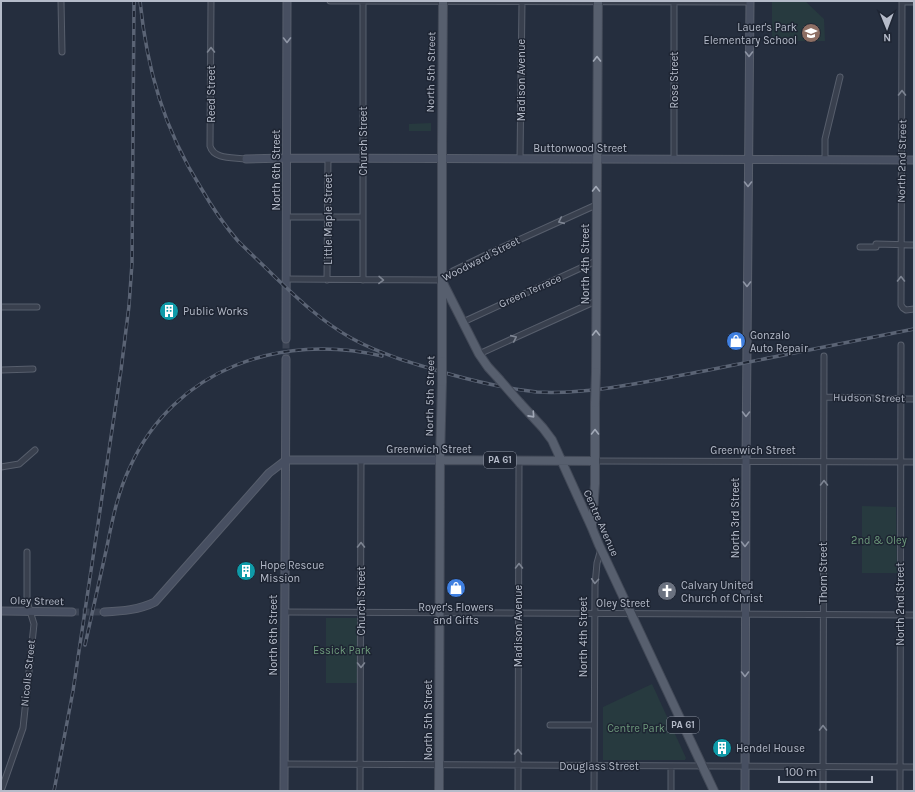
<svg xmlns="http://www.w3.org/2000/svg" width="915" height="792" font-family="Karla,sans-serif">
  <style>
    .green { fill: #273a3f }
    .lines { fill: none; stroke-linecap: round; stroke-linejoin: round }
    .secondary-tunnel { stroke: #3b4353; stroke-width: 7; stroke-dasharray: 7 3.5; stroke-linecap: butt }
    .street-casing { stroke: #575e6c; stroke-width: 7 }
    .secondary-casing { stroke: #575e6c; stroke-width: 9 }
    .primary-casing { stroke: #424957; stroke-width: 10 }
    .street { stroke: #39404e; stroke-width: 5 }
    .secondary { stroke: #474f61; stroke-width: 7 }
    .primary { stroke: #575f6e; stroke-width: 8 }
    .rail-casing { stroke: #5b6475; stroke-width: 3.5 }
    .rail { stroke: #1e2533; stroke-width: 2; stroke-dasharray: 6; stroke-linecap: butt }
    .primary-bridge-casing { stroke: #424957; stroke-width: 10; stroke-linecap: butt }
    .primary-bridge { stroke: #575f6e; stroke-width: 8 }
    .oneway { stroke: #8e95a5 }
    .oneway2 { stroke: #7d8492 }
    .oneway3 { stroke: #a2a9b7 }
    .labels { text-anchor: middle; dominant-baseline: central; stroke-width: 3; stroke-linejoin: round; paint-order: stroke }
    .shield { fill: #1e2533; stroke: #888e9c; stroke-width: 1 }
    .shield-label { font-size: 10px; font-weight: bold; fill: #b5bbc9 }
    .poi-label { font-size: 11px; fill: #b5bbc9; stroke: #1e2533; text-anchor: start }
    .street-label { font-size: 11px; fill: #b5bbc9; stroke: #1e2533 }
    .park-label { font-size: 11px; fill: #6d997b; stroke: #1e2533 }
  </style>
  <rect width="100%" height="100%" fill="#252e3e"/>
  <!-- green -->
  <path class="green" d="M772,1H805L824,19L825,41H772Z
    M431,123V131H409V124Z
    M862,506L896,507L897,573H862Z
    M326,618H358V683H326Z
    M652,684L686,758L685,760H603V707Z"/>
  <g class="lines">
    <!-- secondary-tunnel -->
    <path class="secondary-tunnel" d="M286,359V339
      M72,612H104"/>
    <defs>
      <path id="street" d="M61,1L62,52
        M211,1L210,146C214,160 234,157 246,159
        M330,1L750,2
        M674,1V159
        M902,1L901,305L903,308L906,310L914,309
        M902,2H914
        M520,159L522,1
        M825,160V139L840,77
        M287,217H363
        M860,247H876V244L914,245
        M286,279L442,280L453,271L490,253L596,205
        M327,280L328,158
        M363,280V1
        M1,307H37
        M463,322L596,261
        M479,354L596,301
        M1,370L33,369
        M824,397L914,399
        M595,461L914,462
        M1,467L19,464L35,450
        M285,612L914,615
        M550,725H594
        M284,764L914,767
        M1,791L23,728L34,624L27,601V552
        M360,791L361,460
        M518,791L519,461
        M594,791L595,585L597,563L601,549
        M671,791V766
        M823,791L824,356
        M900,791L901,345"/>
      <path id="secondary" d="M246,159L287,158L914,160
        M286,339L287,1
        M1,611L72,612
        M104,612C122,611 139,610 155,602L269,473L286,460H440
        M284,791L286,359
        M745,791L746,461L750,1"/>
      <path id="primary" d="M443,283L479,354L488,367L499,379
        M442,361V143L443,1
        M596,372L598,1
        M520,403L543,428L552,440L592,528L599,545L714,791
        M440,460L595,461
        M592,527L595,484V403
        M439,791L440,460L442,382"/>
    </defs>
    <!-- street casing -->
    <use href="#street" class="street-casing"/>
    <!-- secondary casing -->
    <use href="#secondary" class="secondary-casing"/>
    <!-- primary casing -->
    <use href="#primary" class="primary-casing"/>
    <!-- street -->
    <use href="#street" class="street"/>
    <!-- secondary -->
    <use href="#secondary" class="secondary"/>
    <!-- primary -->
    <use href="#primary" class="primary"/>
    <defs>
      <path id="rail" d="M140,1C147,70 164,129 201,188C212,207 224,225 238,241C250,253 262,264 274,276C298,299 321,321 351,338C382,355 415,364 449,374C478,382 507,389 537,392C591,395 655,380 709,370C777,356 846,343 914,329
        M85,645C92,614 99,582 106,551C112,522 117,494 130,467C174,369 281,332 382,356
        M54,791L73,691L121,370L129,306L132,263L134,1"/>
    </defs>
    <!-- rail casing -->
    <use href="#rail" class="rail-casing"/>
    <!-- rail -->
    <use href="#rail" class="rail"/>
    <defs>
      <path id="primary-bridge" d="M499,379L520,403
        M442,382V361
        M595,403L596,372"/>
    </defs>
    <!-- primary-bridge casing -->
    <use href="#primary-bridge" class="primary-bridge-casing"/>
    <!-- primary-bridge -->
    <use href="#primary-bridge" class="primary-bridge"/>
  </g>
  <!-- one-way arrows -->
  <defs><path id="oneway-chevron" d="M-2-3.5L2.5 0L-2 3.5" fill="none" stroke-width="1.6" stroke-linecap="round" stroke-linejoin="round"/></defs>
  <g class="oneway">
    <use href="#oneway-chevron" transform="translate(287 40) rotate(90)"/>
    <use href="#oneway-chevron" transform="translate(749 54) rotate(90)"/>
    <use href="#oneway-chevron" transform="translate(748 184) rotate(90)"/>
    <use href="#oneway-chevron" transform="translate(747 284) rotate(90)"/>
    <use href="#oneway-chevron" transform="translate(746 414) rotate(91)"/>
    <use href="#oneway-chevron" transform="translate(745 544) rotate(90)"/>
    <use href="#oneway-chevron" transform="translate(745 674) rotate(90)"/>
  </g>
  <g class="oneway2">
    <use href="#oneway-chevron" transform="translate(211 50) rotate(-90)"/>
    <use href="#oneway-chevron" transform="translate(902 93) rotate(-90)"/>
    <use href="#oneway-chevron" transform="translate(561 221) rotate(156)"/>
    <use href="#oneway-chevron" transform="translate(901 279) rotate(-90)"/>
    <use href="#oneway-chevron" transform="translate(381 280) rotate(1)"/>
    <use href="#oneway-chevron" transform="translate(514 338) rotate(-24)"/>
    <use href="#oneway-chevron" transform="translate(824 483) rotate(-90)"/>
    <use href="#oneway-chevron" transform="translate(361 545) rotate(-90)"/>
    <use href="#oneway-chevron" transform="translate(519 566) rotate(-90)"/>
    <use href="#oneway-chevron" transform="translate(595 581) rotate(94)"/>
    <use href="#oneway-chevron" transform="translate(361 665) rotate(90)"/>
    <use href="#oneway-chevron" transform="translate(823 728) rotate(-90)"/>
    <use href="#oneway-chevron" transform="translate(518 752) rotate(-90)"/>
  </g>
  <g class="oneway3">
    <use href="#oneway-chevron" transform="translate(597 59) rotate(-90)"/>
    <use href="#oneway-chevron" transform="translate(596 189) rotate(-90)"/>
    <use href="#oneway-chevron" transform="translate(596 333) rotate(-90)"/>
    <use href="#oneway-chevron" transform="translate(532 415) rotate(48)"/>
    <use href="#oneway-chevron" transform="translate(595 432) rotate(-90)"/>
  </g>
  <!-- icons -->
  <defs>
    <symbol id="school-disc" viewBox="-11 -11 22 22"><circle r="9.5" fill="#8d6e63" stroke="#1e2533"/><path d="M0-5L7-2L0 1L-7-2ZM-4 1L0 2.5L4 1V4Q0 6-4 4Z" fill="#fff"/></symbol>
    <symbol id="building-disc" viewBox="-11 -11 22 22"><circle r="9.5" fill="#0f9aa8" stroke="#1e2533"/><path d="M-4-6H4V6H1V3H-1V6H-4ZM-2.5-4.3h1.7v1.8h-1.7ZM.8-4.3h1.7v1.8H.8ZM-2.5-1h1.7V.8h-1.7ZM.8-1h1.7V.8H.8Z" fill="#fff"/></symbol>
    <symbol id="shop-disc" viewBox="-11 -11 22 22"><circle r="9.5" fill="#3f7fe0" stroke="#1e2533"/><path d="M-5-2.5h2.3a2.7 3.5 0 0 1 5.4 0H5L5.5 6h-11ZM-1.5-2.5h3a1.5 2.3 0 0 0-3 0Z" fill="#fff"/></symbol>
    <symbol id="church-disc" viewBox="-11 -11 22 22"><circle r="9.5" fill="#6b7280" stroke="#1e2533"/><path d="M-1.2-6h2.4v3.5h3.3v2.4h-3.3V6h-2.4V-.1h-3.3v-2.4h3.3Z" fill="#fff"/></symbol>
  </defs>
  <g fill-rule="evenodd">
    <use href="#school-disc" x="800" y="22" width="22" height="22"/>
    <use href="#building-disc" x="158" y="300" width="22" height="22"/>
    <use href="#shop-disc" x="725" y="330" width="22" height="22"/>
    <use href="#building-disc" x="235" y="560" width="22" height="22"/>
    <use href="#shop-disc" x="445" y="577" width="22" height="22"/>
    <use href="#church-disc" x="656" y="580" width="22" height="22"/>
    <use href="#building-disc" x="711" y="737" width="22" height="22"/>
  </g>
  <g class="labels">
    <!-- shield labels -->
    <g class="shield">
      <rect x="484" y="452" width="32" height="16" rx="3"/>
      <rect x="667" y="717" width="32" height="16" rx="3"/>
    </g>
    <g class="shield-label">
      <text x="500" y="460">PA 61</text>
      <text x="683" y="725">PA 61</text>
    </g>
    <!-- poi labels -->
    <g class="poi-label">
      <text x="797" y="27" text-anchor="end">Lauer's Park<tspan x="797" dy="13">Elementary School</tspan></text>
      <text x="183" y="311">Public Works</text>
      <text x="750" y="335">Gonzalo<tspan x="750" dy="13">Auto Repair</tspan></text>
      <text x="260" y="565">Hope Rescue<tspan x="260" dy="13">Mission</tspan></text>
      <text x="681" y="585">Calvary United<tspan x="681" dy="13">Church of Christ</tspan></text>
      <text x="456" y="607" text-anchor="middle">Royer's Flowers<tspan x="456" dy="13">and Gifts</tspan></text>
      <text x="736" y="748">Hendel House</text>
    </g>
    <!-- street labels -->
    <g class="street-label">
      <text transform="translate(431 72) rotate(-89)">North 5th Street</text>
      <text transform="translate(521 80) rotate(-90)">Madison Avenue</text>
      <text transform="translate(674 80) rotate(-90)">Rose Street</text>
      <text transform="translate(211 94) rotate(-90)">Reed Street</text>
      <text transform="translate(363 141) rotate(-90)">Church Street</text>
      <text x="580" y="148">Buttonwood Street</text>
      <text transform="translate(902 161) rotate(-89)">North 2nd Street</text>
      <text transform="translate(276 170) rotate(-90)">North 6th Street</text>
      <text transform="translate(328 219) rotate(-90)">Little Maple Street</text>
      <text transform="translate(481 259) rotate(-27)">Woodward Street</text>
      <text transform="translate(585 264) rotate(-90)">North 4th Street</text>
      <text transform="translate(530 291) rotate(-24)">Green Terrace</text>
      <text transform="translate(430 396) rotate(-89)">North 5th Street</text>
      <text transform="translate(869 398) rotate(1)">Hudson Street</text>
      <text x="429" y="449">Greenwich Street</text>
      <text x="753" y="450">Greenwich Street</text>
      <text transform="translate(735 518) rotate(-90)">North 3rd Street</text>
      <text transform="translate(601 523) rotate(66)">Centre Avenue</text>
      <text transform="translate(823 573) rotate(-90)">Thorn Street</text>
      <text transform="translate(37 601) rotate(1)">Oley Street</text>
      <text transform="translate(361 601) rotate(-90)">Church Street</text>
      <text x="623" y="603">Oley Street</text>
      <text transform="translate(900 604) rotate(-90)">North 2nd Street</text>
      <text transform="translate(518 626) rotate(-90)">Madison Avenue</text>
      <text transform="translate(273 635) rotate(-90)">North 6th Street</text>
      <text transform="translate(583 637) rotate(-90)">North 4th Street</text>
      <text transform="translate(28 673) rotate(-84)">Nicolls Street</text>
      <text transform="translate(428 720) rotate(-90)">North 5th Street</text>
      <text x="599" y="766">Douglass Street</text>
    </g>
    <!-- park labels -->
    <g class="park-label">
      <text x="879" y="540">2nd &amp; Oley</text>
      <text x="342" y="650">Essick Park</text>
      <text x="636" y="728">Centre Park</text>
    </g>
  </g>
  <!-- border -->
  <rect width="915" height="792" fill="none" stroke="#b5bbc9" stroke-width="4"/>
  <!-- north arrow -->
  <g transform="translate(887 28) rotate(179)" stroke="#1e2533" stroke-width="3" paint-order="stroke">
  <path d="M0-3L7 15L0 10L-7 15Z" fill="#b5bbc9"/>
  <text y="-6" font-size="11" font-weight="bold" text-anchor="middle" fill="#b5bbc9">N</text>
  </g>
  <!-- scale -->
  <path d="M779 776v6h93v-6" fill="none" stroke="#b5bbc9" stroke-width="2"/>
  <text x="785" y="776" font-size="12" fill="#b5bbc9" stroke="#1e2533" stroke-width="3" paint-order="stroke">100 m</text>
</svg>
